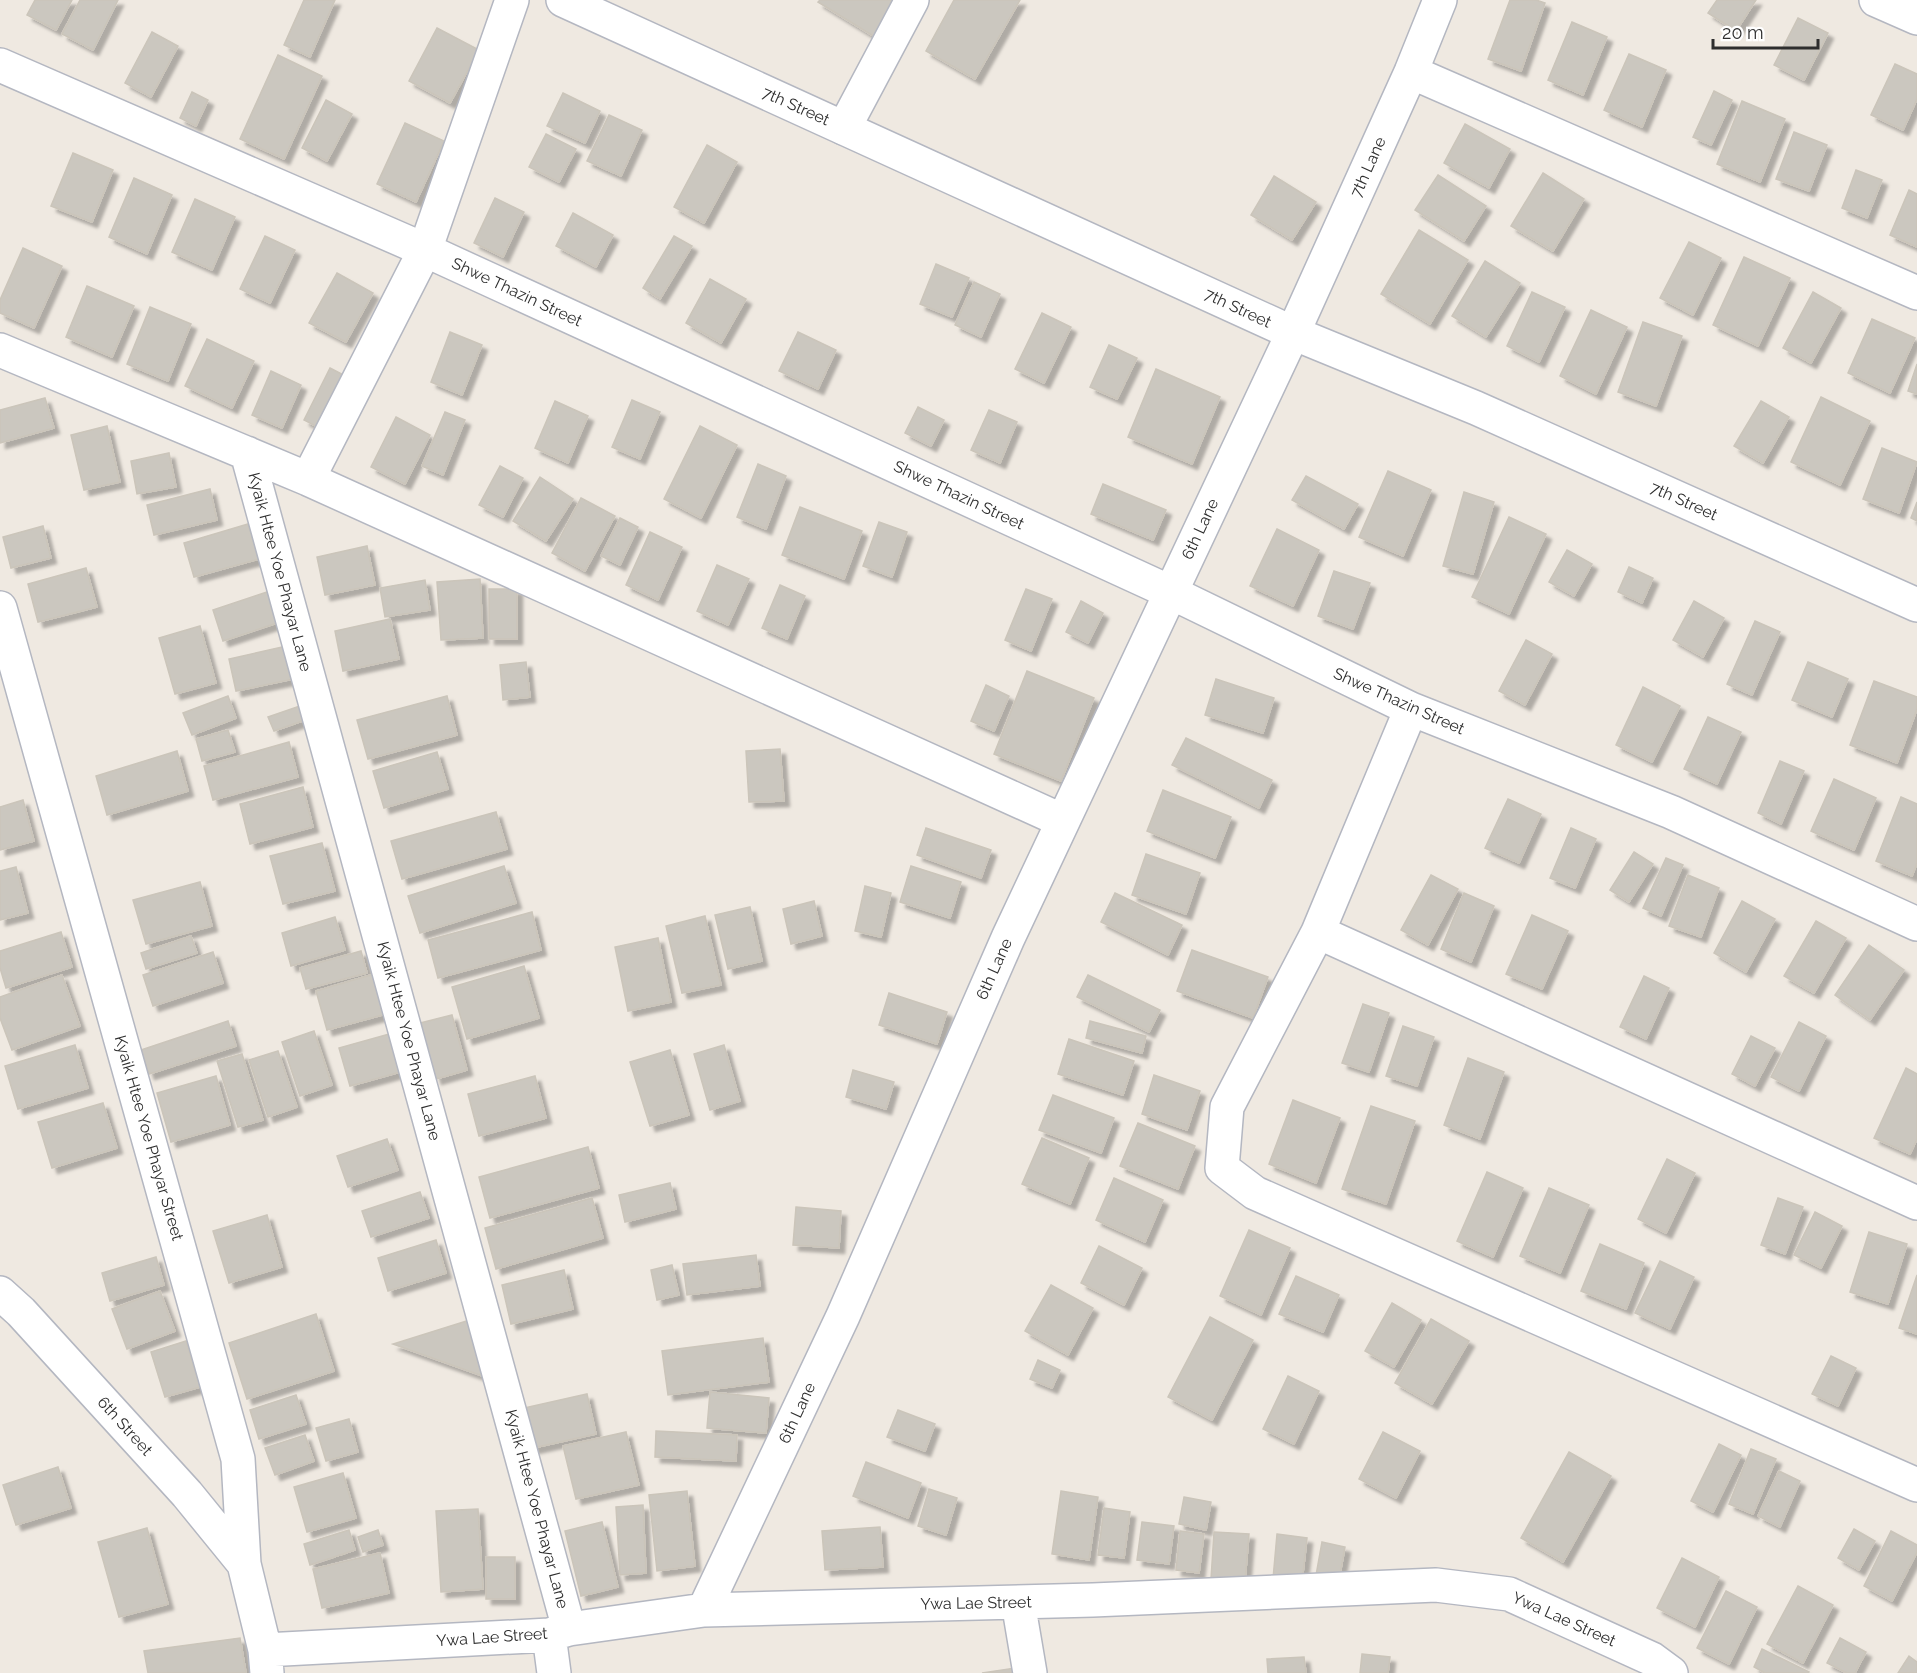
<svg xmlns="http://www.w3.org/2000/svg" width="1917" height="1673" font-family="Raleway,sans-serif">
  <style>
    .building { fill: #cbc7bf; stroke: #cbc5ba; stroke-width: 1.5; filter: url(#shadow) }
    .lines { fill: none; stroke-linecap: round; stroke-linejoin: round }
    .minor-casing { stroke: #b4b7c1; stroke-width: 36 }
    .tertiary-casing { stroke: #b4b7c1; stroke-width: 36 }
    .minor { stroke: #fff; stroke-width: 33 }
    .tertiary { stroke: #fff; stroke-width: 33 }
    .labels { text-anchor: middle; dominant-baseline: central; stroke-width: 4.5; stroke-linejoin: round; paint-order: stroke }
    .street-label { font-size: 16px; fill: #2e2e2e; stroke: #fff }
  </style>
  <defs>
    <filter id="shadow"><feDropShadow dx="5.5" dy="5.5" stdDeviation="1.5" flood-color="#0004"/></filter>
  </defs>
  <rect width="100%" height="100%" fill="#efe9e1"/>
  <!-- building -->
  <path class="building" d="M35,0H72L56,30L27,15Z
    M80,0H118L93,50L62,34Z
    M304,0H335L310,57L284,45Z
    M820,0H898L875,37L818,2Z
    M954,0H1020L975,79L926,51Z
    M1510,0H1536L1545,3L1521,71L1488,59Z
    M1717,0H1756L1736,31L1708,13Z
    M1798,18L1828,33L1804,80L1774,65Z
    M1572,22L1607,37L1583,95L1548,80Z
    M437,28L479,50L450,103L409,81Z
    M152,32L178,46L151,97L125,83Z
    M1629,54L1666,70L1642,127L1604,110Z
    M278,55L322,76L284,159L240,139Z
    M1895,64L1917,74V99L1903,130L1871,115Z
    M1714,91L1732,100L1711,145L1693,137Z
    M192,92L208,100L196,126L180,118Z
    M563,93L600,111L585,143L547,126Z
    M326,100L352,114L327,161L302,148Z
    M1742,101L1785,119L1760,182L1717,164Z
    M609,115L642,130L621,176L587,161Z
    M405,123L444,141L416,202L377,184Z
    M1465,124L1510,149L1489,188L1444,163Z
    M1794,132L1827,145L1809,191L1776,179Z
    M546,134L576,149L559,182L529,167Z
    M707,145L737,162L704,223L674,207Z
    M73,153L113,170L92,222L51,206Z
    M1856,170L1882,180L1867,218L1842,208Z
    M1543,173L1584,199L1553,251L1511,226Z
    M1438,175L1486,206L1464,241L1415,210Z
    M1274,176L1316,202L1292,240L1251,215Z
    M134,178L172,195L147,254L109,237Z
    M1909,190L1917,194V247L1890,235Z
    M495,198L524,212L503,257L474,243Z
    M195,199L235,217L212,270L172,252Z
    M573,213L613,235L596,267L556,246Z
    M1419,230L1468,260L1430,324L1381,294Z
    M265,236L295,250L270,303L240,289Z
    M674,236L692,246L660,299L643,288Z
    M1689,242L1721,258L1693,315L1660,298Z
    M23,248L62,266L34,328L0,313V300Z
    M1744,257L1790,278L1758,346L1713,325Z
    M1485,261L1520,283L1486,337L1452,316Z
    M936,264L969,278L952,317L920,304Z
    M337,273L373,293L346,342L309,323Z
    M710,279L746,299L721,343L686,323Z
    M974,282L1000,294L981,337L955,325Z
    M87,286L134,306L112,357L66,337Z
    M1532,292L1565,307L1539,362L1507,346Z
    M1813,292L1841,308L1811,363L1783,348Z
    M150,307L191,324L168,381L127,364Z
    M1591,310L1627,327L1596,394L1560,376Z
    M1042,313L1071,327L1044,383L1015,369Z
    M1872,319L1915,338L1890,393L1848,373Z
    M1643,322L1682,336L1656,406L1618,392Z
    M450,332L482,345L462,395L431,382Z
    M798,332L836,350L818,389L779,371Z
    M207,339L254,361L232,408L185,386Z
    M1109,345L1137,358L1117,399L1090,387Z
    M1917,364V394L1908,391Z
    M330,368L357,382L331,434L304,420Z
    M1156,369L1220,397L1192,464L1128,437Z
    M271,371L301,385L282,428L252,415Z
    M1821,397L1870,421L1840,485L1791,462Z
    M45,398L54,428L0,443V410Z
    M632,400L660,412L640,459L612,447Z
    M555,401L588,416L568,463L535,448Z
    M1761,401L1789,417L1763,463L1734,446Z
    M918,407L944,420L931,446L905,433Z
    M989,410L1017,422L1000,463L971,450Z
    M445,412L465,420L443,475L422,466Z
    M396,417L430,435L405,484L371,467Z
    M107,426L120,482L84,490L71,435Z
    M700,426L737,445L701,518L664,499Z
    M1882,448L1917,462L1899,513L1863,499Z
    M169,453L176,487L137,494L131,461Z
    M758,464L786,476L766,529L737,517Z
    M500,466L523,478L503,517L479,505Z
    M1388,471L1431,490L1403,556L1359,537Z
    M1306,476L1358,504L1344,529L1292,500Z
    M540,477L573,499L546,541L513,521Z
    M1103,484L1166,510L1153,540L1091,514Z
    M210,489L217,520L154,535L147,505Z
    M1464,492L1494,502L1473,574L1443,566Z
    M581,498L615,516L585,571L552,553Z
    M1917,502V521L1911,518Z
    M800,507L862,531L844,579L782,555Z
    M1509,517L1546,534L1509,614L1472,597Z
    M620,518L638,527L620,565L601,556Z
    M879,522L907,532L892,577L863,566Z
    M248,524L259,559L194,577L184,543Z
    M43,526L51,558L11,568L3,537Z
    M1277,529L1319,550L1293,606L1250,586Z
    M650,532L682,547L658,600L626,585Z
    M367,546L375,585L325,595L317,557Z
    M1567,550L1592,564L1574,596L1549,582Z
    M717,565L749,579L728,625L697,611Z
    M1629,567L1653,578L1642,603L1618,592Z
    M86,568L97,607L38,622L28,584Z
    M1334,571L1370,583L1353,629L1318,616Z
    M480,579L483,638L441,640L437,582Z
    M425,580L430,610L385,617L380,588Z
    M780,585L805,596L787,639L762,628Z
    M489,589H517V639H489Z
    M1026,589L1052,599L1031,651L1005,640Z
    M270,591L280,622L223,641L213,610Z
    M1081,601L1103,613L1088,643L1066,632Z
    M1694,601L1724,618L1703,657L1673,640Z
    M390,619L399,659L343,671L335,631Z
    M1755,621L1780,632L1752,695L1727,684Z
    M200,626L216,683L175,694L159,638Z
    M1526,640L1552,654L1525,705L1499,691Z
    M296,644L303,677L236,691L229,659Z
    M526,662L530,697L503,700L500,665Z
    M1808,662L1848,679L1832,717L1792,700Z
    M1027,671L1094,698L1061,781L994,754Z
    M1216,679L1274,698L1263,733L1205,715Z
    M1874,681L1917,697V709L1897,763L1850,745Z
    M986,685L1009,696L994,731L971,721Z
    M1643,687L1680,706L1652,762L1616,745Z
    M228,696L236,718L192,735L183,713Z
    M447,696L457,735L368,759L357,720Z
    M300,706L305,720L274,731L268,717Z
    M1708,717L1741,732L1717,784L1684,769Z
    M228,730L235,752L202,761L196,739Z
    M1186,738L1272,780L1259,808L1172,765Z
    M289,742L298,777L213,800L204,766Z
    M780,749L784,801L749,802L746,751Z
    M177,751L188,791L107,815L96,776Z
    M437,752L448,789L384,808L373,771Z
    M1780,761L1804,771L1781,824L1758,813Z
    M1834,779L1876,798L1854,850L1811,831Z
    M303,787L313,827L250,844L240,804Z
    M1163,790L1231,817L1215,858L1147,831Z
    M1901,797L1917,804V863L1912,876L1876,861Z
    M1508,799L1541,814L1519,863L1485,848Z
    M23,800L34,841L0,850V807Z
    M496,812L507,849L402,879L391,841Z
    M926,828L991,850L981,878L917,855Z
    M1571,828L1596,839L1575,888L1550,878Z
    M322,843L335,891L283,904L270,856Z
    M1634,852L1653,864L1629,902L1610,890Z
    M1146,854L1200,873L1186,914L1132,895Z
    M1666,858L1683,865L1661,916L1643,908Z
    M504,866L516,903L420,933L408,896Z
    M911,866L961,882L950,918L900,902Z
    M16,867L28,913L0,920V871Z
    M1431,875L1458,889L1428,945L1401,930Z
    M1688,875L1719,888L1701,937L1669,926Z
    M200,882L212,926L146,944L133,900Z
    M865,886L891,893L881,937L855,931Z
    M1115,893L1182,925L1168,955L1101,922Z
    M1464,893L1494,906L1471,962L1441,949Z
    M814,901L822,936L791,944L783,909Z
    M1742,901L1775,919L1746,972L1714,953Z
    M750,907L762,961L728,969L715,915Z
    M532,912L541,950L438,978L428,940Z
    M1532,915L1568,931L1542,989L1506,974Z
    M705,916L721,985L682,993L666,926Z
    M335,917L345,950L291,966L282,933Z
    M1816,921L1846,938L1814,993L1784,976Z
    M61,932L72,967L6,988L0,968V951Z
    M191,936L197,953L146,969L141,953Z
    M658,938L671,1002L628,1011L615,947Z
    M1869,945L1904,970L1870,1020L1835,995Z
    M1192,950L1268,977L1253,1018L1177,991Z
    M361,951L367,973L306,989L300,968Z
    M213,952L223,983L153,1006L143,975Z
    M524,966L539,1018L467,1039L452,987Z
    M374,974L386,1014L327,1030L316,991Z
    M62,975L80,1026L12,1050L0,1018V997Z
    M1088,975L1160,1010L1149,1032L1077,997Z
    M1644,976L1669,988L1646,1039L1620,1027Z
    M889,993L947,1012L937,1044L879,1025Z
    M1363,1004L1389,1013L1369,1072L1342,1063Z
    M452,1015L467,1070L436,1079L420,1023Z
    M228,1021L236,1046L149,1074L141,1050Z
    M1090,1021L1146,1036L1142,1053L1086,1038Z
    M1799,1022L1826,1036L1799,1091L1771,1077Z
    M1403,1026L1434,1037L1417,1086L1386,1076Z
    M314,1031L332,1085L300,1096L282,1042Z
    M393,1033L404,1071L350,1086L339,1048Z
    M1751,1036L1775,1048L1755,1086L1732,1074Z
    M1069,1039L1134,1061L1123,1095L1058,1074Z
    M75,1045L88,1088L18,1109L5,1066Z
    M724,1045L740,1101L710,1110L694,1054Z
    M670,1050L689,1115L650,1126L630,1062Z
    M278,1051L297,1107L268,1117L249,1060Z
    M242,1054L263,1120L238,1127L217,1061Z
    M1468,1058L1504,1072L1480,1139L1444,1125Z
    M1906,1068L1917,1074V1139L1910,1154L1874,1138Z
    M853,1070L894,1082L886,1109L846,1097Z
    M1154,1075L1200,1091L1187,1130L1142,1114Z
    M216,1076L230,1125L171,1142L157,1093Z
    M535,1076L546,1118L479,1136L468,1094Z
    M1053,1095L1114,1118L1101,1153L1039,1130Z
    M1293,1100L1340,1118L1316,1183L1269,1164Z
    M103,1103L117,1148L52,1168L38,1122Z
    M1371,1106L1415,1121L1386,1204L1342,1189Z
    M1138,1123L1195,1146L1178,1189L1120,1166Z
    M1042,1138L1089,1158L1070,1204L1022,1184Z
    M387,1139L398,1170L348,1187L337,1156Z
    M588,1147L599,1188L490,1218L479,1177Z
    M1667,1159L1695,1173L1666,1233L1638,1219Z
    M1487,1172L1523,1188L1493,1257L1457,1241Z
    M1114,1178L1163,1200L1145,1242L1096,1220Z
    M670,1183L676,1209L625,1222L619,1195Z
    M1549,1188L1589,1205L1560,1273L1520,1256Z
    M420,1192L429,1218L371,1237L362,1211Z
    M592,1198L603,1238L496,1269L485,1228Z
    M1778,1198L1803,1207L1785,1254L1761,1245Z
    M796,1207L841,1211L839,1248L793,1245Z
    M1815,1212L1842,1226L1821,1268L1794,1255Z
    M267,1215L282,1267L229,1283L213,1231Z
    M1249,1230L1290,1248L1261,1315L1220,1296Z
    M1869,1232L1907,1244L1888,1304L1850,1292Z
    M436,1240L446,1273L388,1291L378,1258Z
    M1600,1244L1644,1263L1626,1309L1581,1291Z
    M1099,1246L1142,1268L1124,1305L1081,1283Z
    M756,1255L760,1286L687,1295L683,1264Z
    M156,1257L164,1285L110,1301L102,1273Z
    M1660,1261L1694,1277L1670,1329L1635,1313Z
    M672,1265L679,1295L657,1300L651,1270Z
    M564,1270L573,1309L511,1324L502,1285Z
    M1917,1275V1334L1899,1328Z
    M1296,1276L1339,1295L1323,1332L1279,1314Z
    M1051,1285L1093,1308L1068,1355L1025,1331Z
    M160,1291L175,1331L127,1349L112,1309Z
    M1392,1303L1421,1320L1394,1367L1365,1351Z
    M316,1314L334,1371L247,1399L229,1343Z
    M1210,1317L1253,1340L1212,1420L1168,1397Z
    M473,1319L491,1379L393,1344Z
    M1431,1319L1469,1341L1432,1404L1395,1383Z
    M763,1338L769,1382L668,1395L662,1351Z
    M186,1341L200,1387L165,1397L151,1352Z
    M1831,1356L1856,1368L1838,1406L1812,1394Z
    M1038,1360L1060,1370L1052,1388L1030,1379Z
    M1288,1376L1319,1391L1294,1444L1263,1429Z
    M710,1392L769,1398L766,1433L707,1428Z
    M587,1394L596,1434L533,1448L524,1408Z
    M296,1395L306,1424L259,1439L250,1410Z
    M898,1410L935,1424L925,1451L887,1437Z
    M349,1419L358,1452L326,1461L316,1428Z
    M656,1431L737,1435L736,1461L655,1457Z
    M626,1432L639,1485L576,1499L563,1446Z
    M1383,1432L1420,1451L1396,1498L1359,1479Z
    M305,1435L314,1461L275,1475L265,1448Z
    M1719,1444L1741,1455L1713,1512L1691,1501Z
    M1751,1449L1776,1459L1753,1514L1729,1504Z
    M1569,1452L1611,1476L1563,1562L1521,1538Z
    M866,1462L921,1483L908,1518L853,1496Z
    M58,1467L71,1508L16,1525L3,1485Z
    M1779,1471L1800,1481L1780,1527L1758,1516Z
    M343,1473L356,1518L307,1532L294,1487Z
    M929,1489L957,1498L946,1535L918,1526Z
    M687,1491L695,1566L657,1571L649,1495Z
    M1061,1491L1098,1497L1089,1560L1052,1554Z
    M1184,1497L1211,1502L1206,1530L1179,1524Z
    M643,1505L646,1573L620,1575L616,1507Z
    M1104,1508L1130,1512L1124,1558L1098,1555Z
    M478,1509L483,1589L441,1592L436,1511Z
    M602,1522L618,1587L581,1596L565,1531Z
    M1142,1522L1174,1526L1169,1564L1137,1560Z
    M880,1527L883,1567L825,1570L822,1531Z
    M147,1528L168,1604L119,1617L98,1542Z
    M1854,1529L1875,1541L1859,1570L1838,1558Z
    M349,1530L355,1550L310,1565L304,1544Z
    M378,1530L383,1545L363,1552L358,1537Z
    M1180,1531L1204,1534L1199,1573L1176,1570Z
    M1891,1531L1917,1545V1552L1892,1601L1864,1586Z
    M1214,1532L1249,1534L1245,1581L1211,1579Z
    M1277,1534L1307,1538L1302,1582L1273,1579Z
    M1322,1542L1345,1547L1338,1585L1315,1581Z
    M380,1553L389,1593L322,1608L313,1569Z
    M486,1557H515V1599H486Z
    M1682,1558L1719,1577L1695,1627L1657,1608Z
    M1798,1586L1833,1605L1803,1663L1767,1644Z
    M1726,1591L1757,1607L1729,1664L1697,1648Z
    M240,1638L246,1673H148L144,1651Z
    M1840,1638L1866,1652L1855,1673H1847L1827,1663Z
    M1762,1649L1809,1672L1808,1673H1765L1754,1667Z
    M1362,1654L1390,1657L1388,1673H1360Z
    M1909,1656L1917,1662V1673H1898Z
    M1304,1657L1306,1673H1268L1267,1659Z
    M1015,1668V1673H982Z"/>
  <g class="lines">
    <defs>
      <path id="minor" d="M1876,0L1917,18
        M0,65L425,250L1170,592L1411,709L1671,812L1917,924
        M1411,72L1917,293
        M844,128L912,0
        M0,350L308,479L1063,821
        M247,453L569,1629
        M308,479L425,250L512,0
        M0,608L238,1459L244,1564L265,1650L267,1673
        M1411,709L1318,932L1227,1107L1222,1168L1255,1193L1917,1485
        M1318,932L1917,1203
        M0,1293L21,1312L187,1494L244,1564
        M1018,1602L1030,1673
        M704,1610L843,1316L1008,938L1293,333L1411,72L1440,0
        M549,1635L554,1673
        M265,1650L549,1635L569,1629L704,1610L1093,1600L1436,1585L1509,1594L1652,1659L1671,1673"/>
      <path id="tertiary" d="M563,0L1293,333L1476,408L1917,605"/>
    </defs>
    <!-- minor casing -->
    <use href="#minor" class="minor-casing"/>
    <!-- tertiary casing -->
    <use href="#tertiary" class="tertiary-casing"/>
    <!-- minor -->
    <use href="#minor" class="minor"/>
    <!-- tertiary -->
    <use href="#tertiary" class="tertiary"/>
  </g>
  <g class="labels">
    <!-- street labels -->
    <g class="street-label">
      <text transform="translate(796 106) rotate(24)">7th Street</text>
      <text transform="translate(1368 167) rotate(-66)">7th Lane</text>
      <text transform="translate(517 292) rotate(25)">Shwe Thazin Street</text>
      <text transform="translate(1238 308) rotate(25)">7th Street</text>
      <text transform="translate(959 495) rotate(25)">Shwe Thazin Street</text>
      <text transform="translate(1684 501) rotate(24)">7th Street</text>
      <text transform="translate(1200 529) rotate(-65)">6th Lane</text>
      <text transform="translate(280 572) rotate(75)">Kyaik Htee Yoe Phayar Lane</text>
      <text transform="translate(1399 701) rotate(24)">Shwe Thazin Street</text>
      <text transform="translate(994 969) rotate(-66)">6th Lane</text>
      <text transform="translate(409 1041) rotate(75)">Kyaik Htee Yoe Phayar Lane</text>
      <text transform="translate(149 1138) rotate(74)">Kyaik Htee Yoe Phayar Street</text>
      <text transform="translate(797 1413) rotate(-65)">6th Lane</text>
      <text transform="translate(125 1426) rotate(48)">6th Street</text>
      <text transform="translate(537 1509) rotate(75)">Kyaik Htee Yoe Phayar Lane</text>
      <text transform="translate(976 1603) rotate(-1)">Ywa Lae Street</text>
      <text transform="translate(1564 1619) rotate(24)">Ywa Lae Street</text>
      <text transform="translate(492 1637) rotate(-4)">Ywa Lae Street</text>
    </g>
  </g>
  <!-- scale -->
  <path d="M1713 39v9h105v-9" fill="none" stroke="#2e2e2e" stroke-width="3"/>
  <text x="1722" y="39" font-size="18" fill="#2e2e2e" stroke="#ffffff" stroke-width="4.5" paint-order="stroke">20 m</text>
</svg>
